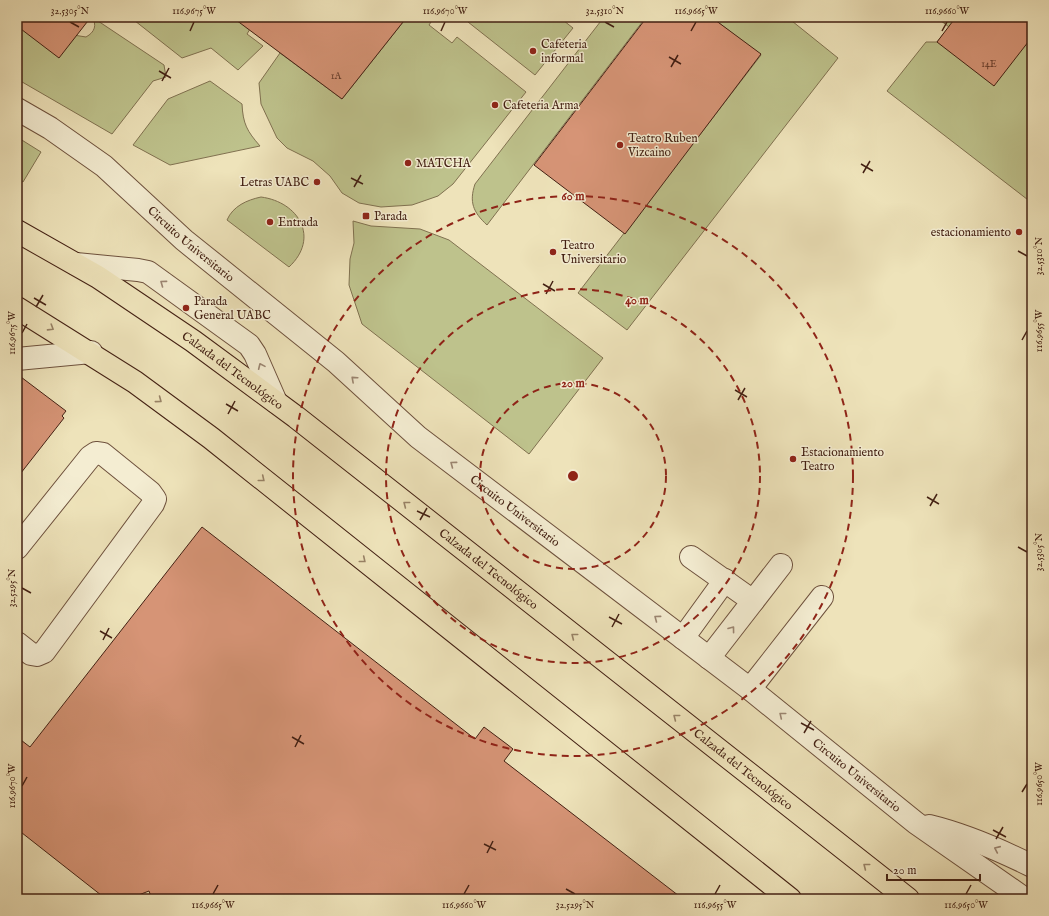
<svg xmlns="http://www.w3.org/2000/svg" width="1049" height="916" font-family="'IM FELL English',serif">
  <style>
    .green { fill: #bec28c; stroke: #807150 }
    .building { fill: #d69476; stroke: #432013 }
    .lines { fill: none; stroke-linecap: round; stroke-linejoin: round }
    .minor-casing { stroke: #6e513d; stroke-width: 24 }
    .major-casing { stroke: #432013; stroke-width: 24 }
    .minor { stroke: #f4edd2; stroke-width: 22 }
    .major { stroke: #eee3ba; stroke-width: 22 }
    .oneway { stroke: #9c8672 }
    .oneway2 { stroke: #988266 }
    .ticks { fill: none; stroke: #432013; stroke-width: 1.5 }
    .ring { fill: none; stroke: #8f2418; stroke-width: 2; stroke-dasharray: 7 5 }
    .poi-dot { fill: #8f2418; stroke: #f4edd2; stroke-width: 1.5 }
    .labels { text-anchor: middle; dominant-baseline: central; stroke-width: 3; stroke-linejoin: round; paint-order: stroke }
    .number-label { font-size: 10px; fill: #683d2c }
    .poi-label { font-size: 12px; fill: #432013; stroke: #f4edd2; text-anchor: start }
    .street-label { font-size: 12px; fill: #432013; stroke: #f4edd2 }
    .centre { fill: #8f2418; stroke: #f4edd2; stroke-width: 2 }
    .ring-label { font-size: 12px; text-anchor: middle; font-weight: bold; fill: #8f2418; stroke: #f4edd2; stroke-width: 3; stroke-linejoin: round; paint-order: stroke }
    .neatline { fill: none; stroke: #432013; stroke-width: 1.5 }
    .ticks-label { font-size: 10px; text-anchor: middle; fill: #432013 }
  </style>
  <rect width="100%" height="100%" fill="#eee3ba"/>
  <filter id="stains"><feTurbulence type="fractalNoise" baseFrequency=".005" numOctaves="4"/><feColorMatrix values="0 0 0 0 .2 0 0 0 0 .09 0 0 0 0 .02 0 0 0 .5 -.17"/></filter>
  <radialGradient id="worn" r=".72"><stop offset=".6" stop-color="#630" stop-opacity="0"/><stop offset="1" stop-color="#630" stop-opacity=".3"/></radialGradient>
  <!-- green -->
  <path class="green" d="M92,17L164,65L166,77L153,81L112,134L17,79V26L86,37C95,32 97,25 92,17Z
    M130,17H234L250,29L247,34L263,46L238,70L211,48L182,58Z
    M407,17H430L433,19L429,25L452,43L457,37L526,92L453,184L438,196L412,205L381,207L359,203L342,193L330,176L313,161L287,148L277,138L261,104L259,83L280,53L342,99Z
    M472,17H559L573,28L535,75L468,22Z
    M604,17H646L487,225C473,212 469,202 475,184Z
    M711,17H787L838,58L627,330L578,293L761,55Z
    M936,17H1032V203L887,91L926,42H937L949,27Z
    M210,81L242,104C243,124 247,131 260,146L170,165L133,145L168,99Z
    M17,137L41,152L23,182L17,179Z
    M261,197C299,202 320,238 289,267L227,220C233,206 247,200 261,197Z
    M353,221L371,226L420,229L449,240L603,358L529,454L362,324L349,285L350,259L354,243Z"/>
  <!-- building -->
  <path class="building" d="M17,17H91L59,58L17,26Z
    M232,17H407L342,99Z
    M647,17H711L761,54L625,234L534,165Z
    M956,17H1032V37L994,86L937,42Z
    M17,374L66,411L62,416L64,418L17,478Z
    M202,527L475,739L484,727L508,745L513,749L504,761L683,899H152L149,891L128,899H106L17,829V737L30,747Z"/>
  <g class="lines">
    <defs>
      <g id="minor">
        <path id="s1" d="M17,109L50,128L104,166L184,240L336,362L418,437L750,689L916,823L1025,899"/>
        <path d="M76,264L138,270L148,272L249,345L255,354L276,402"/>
        <path d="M17,359L91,352"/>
        <path d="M17,548L90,457L96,453L103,454L150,492L155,499L153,504L44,652L37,655L31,654L17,643"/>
        <path d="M691,557L753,601"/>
        <path d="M683,638L725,580"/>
        <path d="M709,658L781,565"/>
        <path d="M750,689L822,597"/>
        <path d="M929,826C966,835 998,849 1032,866"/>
      </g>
      <g id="major">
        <path id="s2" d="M17,231L98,277L193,341L296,417L908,899"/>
        <path d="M17,308L135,382L211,438L790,899"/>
      </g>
    </defs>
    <!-- minor casing -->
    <use href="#minor" class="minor-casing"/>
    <!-- major casing -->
    <use href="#major" class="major-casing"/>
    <!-- minor -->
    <use href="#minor" class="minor"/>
    <!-- major -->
    <use href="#major" class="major"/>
  </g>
  <!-- one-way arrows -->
  <defs><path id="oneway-chevron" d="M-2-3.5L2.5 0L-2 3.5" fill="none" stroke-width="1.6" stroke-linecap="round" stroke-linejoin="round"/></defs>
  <g class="oneway">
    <use href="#oneway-chevron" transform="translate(163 283) rotate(-144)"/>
    <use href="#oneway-chevron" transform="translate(261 366) rotate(-114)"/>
    <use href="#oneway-chevron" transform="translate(354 379) rotate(-138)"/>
    <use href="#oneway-chevron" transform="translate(453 464) rotate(-143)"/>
    <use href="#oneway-chevron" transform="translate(657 618) rotate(-143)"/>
    <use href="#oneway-chevron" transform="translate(732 629) rotate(-53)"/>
    <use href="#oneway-chevron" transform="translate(782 715) rotate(-141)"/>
    <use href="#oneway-chevron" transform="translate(997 849) rotate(-156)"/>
  </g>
  <g class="oneway2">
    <use href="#oneway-chevron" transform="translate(51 328) rotate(32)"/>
    <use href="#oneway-chevron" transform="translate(159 400) rotate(37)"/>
    <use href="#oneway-chevron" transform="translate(262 479) rotate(39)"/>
    <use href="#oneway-chevron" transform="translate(406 504) rotate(-142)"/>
    <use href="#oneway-chevron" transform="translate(363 560) rotate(39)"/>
    <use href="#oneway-chevron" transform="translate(574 636) rotate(-142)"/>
    <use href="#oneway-chevron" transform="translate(676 717) rotate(-142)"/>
    <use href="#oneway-chevron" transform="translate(866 866) rotate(-142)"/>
  </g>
  <!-- ticks -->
  <path class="ticks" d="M70,22L79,27M605,22L614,27M190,31L194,22M441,31L445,22M691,31L696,22M942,31L947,22M669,57L681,64M671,67L678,55M159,71L171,78M162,81L169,68M861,164L873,171M863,173L870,161M351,178L363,184M354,187L361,175M1018,251L1027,256M543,284L555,291M546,294L553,281M34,298L46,305M36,307L43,295M22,333L27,324M1022,340L1027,331M735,390L747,397M738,400L745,388M226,404L238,411M228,414L235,401M927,497L939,504M930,506L937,494M417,511L430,517M420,520L427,508M1018,547L1027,552M22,588L31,593M609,617L622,624M612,627L619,614M100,631L112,638M103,640L109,628M801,723L814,730M804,733L811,721M292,737L304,744M295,747L301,735M22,786L27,777M1022,792L1027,784M993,830L1006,837M996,839L1003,827M484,844L496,850M487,853L493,841M566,889L575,894M213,894L218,885M464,894L469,885M715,894L720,885M966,894L971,885"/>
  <!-- distance rings -->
  <g class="ring">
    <circle cx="573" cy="476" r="93"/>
    <circle cx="573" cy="476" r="187"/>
    <circle cx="573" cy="476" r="280"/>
  </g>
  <!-- markers -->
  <g class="poi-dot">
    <circle cx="533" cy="51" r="4"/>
    <circle cx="495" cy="105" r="4"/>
    <circle cx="620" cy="145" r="4"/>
    <circle cx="408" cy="163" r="4"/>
    <circle cx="317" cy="182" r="4"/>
    <rect x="362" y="212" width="8" height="8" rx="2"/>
    <circle cx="270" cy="222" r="4"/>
    <circle cx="1019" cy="232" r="4"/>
    <circle cx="553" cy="252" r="4"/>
    <circle cx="186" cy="308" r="4"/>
    <circle cx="793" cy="459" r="4"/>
  </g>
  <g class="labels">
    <!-- number labels -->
    <g class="number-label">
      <text x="989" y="64">14E</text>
      <text x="336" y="76">1A</text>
    </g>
    <!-- poi labels -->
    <g class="poi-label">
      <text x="541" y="44">Cafeteria<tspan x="541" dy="14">informal</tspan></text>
      <text x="503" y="105">Cafeteria Arma</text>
      <text x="628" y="138">Teatro Ruben<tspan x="628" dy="14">Vizcaino</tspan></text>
      <text x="416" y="163">MATCHA</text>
      <text x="309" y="182" text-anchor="end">Letras UABC</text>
      <text x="374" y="216">Parada</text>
      <text x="278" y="222">Entrada</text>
      <text x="1011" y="232" text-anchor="end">estacionamiento</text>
      <text x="561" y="245">Teatro<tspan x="561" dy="14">Universitario</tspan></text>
      <text x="194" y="301">Parada<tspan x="194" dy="14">General UABC</tspan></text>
      <text x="801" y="452">Estacionamiento<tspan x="801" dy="14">Teatro</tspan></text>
    </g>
    <!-- street labels -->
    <g class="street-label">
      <text stroke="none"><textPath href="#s1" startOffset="221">Circuito Universitario</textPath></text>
      <text stroke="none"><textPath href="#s2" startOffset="257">Calzada del Tecnológico</textPath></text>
      <text stroke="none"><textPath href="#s1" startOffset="641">Circuito Universitario</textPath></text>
      <text stroke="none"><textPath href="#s2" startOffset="581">Calzada del Tecnológico</textPath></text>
      <text stroke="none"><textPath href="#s2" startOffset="905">Calzada del Tecnológico</textPath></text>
      <text stroke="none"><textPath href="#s1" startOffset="1073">Circuito Universitario</textPath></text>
    </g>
  </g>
  <circle cx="573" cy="476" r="6" class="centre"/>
  <g class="ring-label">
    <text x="573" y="200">60 m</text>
    <text x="637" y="304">40 m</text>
    <text x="573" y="387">20 m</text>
  </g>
  <!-- margin -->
  <rect width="1049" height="916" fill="none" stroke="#eee3ba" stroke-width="44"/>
  <!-- scale -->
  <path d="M887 874v6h93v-6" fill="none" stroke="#432013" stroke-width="2"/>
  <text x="893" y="874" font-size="12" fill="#432013" stroke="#f4edd2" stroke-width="3" paint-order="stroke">20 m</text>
  <rect x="22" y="22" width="1005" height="872" class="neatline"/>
  <g class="ticks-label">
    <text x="70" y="14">32.5305°N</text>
    <text x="194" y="14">116.9675°W</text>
    <text x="445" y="14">116.9670°W</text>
    <text x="605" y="14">32.5310°N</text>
    <text x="696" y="14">116.9665°W</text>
    <text x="947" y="14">116.9660°W</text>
    <text transform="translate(1038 256) rotate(-90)" y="4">32.5310°N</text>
    <text transform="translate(1038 331) rotate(-90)" y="4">116.9655°W</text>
    <text transform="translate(11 333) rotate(-90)" y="4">116.9675°W</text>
    <text transform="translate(1038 552) rotate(-90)" y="4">32.5305°N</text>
    <text transform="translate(11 588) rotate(-90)" y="4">32.5295°N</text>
    <text transform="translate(1038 784) rotate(-90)" y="4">116.9650°W</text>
    <text transform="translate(11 786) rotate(-90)" y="4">116.9670°W</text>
    <text x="213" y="908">116.9665°W</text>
    <text x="464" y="908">116.9660°W</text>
    <text x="575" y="908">32.5295°N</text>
    <text x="715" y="908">116.9655°W</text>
    <text x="966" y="908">116.9650°W</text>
  </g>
  <rect width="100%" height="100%" filter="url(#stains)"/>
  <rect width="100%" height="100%" fill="url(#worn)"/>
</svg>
